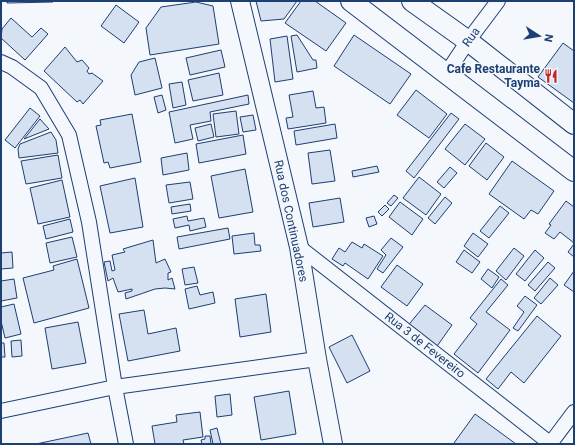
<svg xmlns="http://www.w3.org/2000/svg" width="575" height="445" font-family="Roboto,sans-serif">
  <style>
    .building { fill: #d5e0f0; stroke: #1d3f73 }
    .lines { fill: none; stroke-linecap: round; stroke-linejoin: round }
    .minor-casing { stroke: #1d3f73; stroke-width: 16 }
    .tertiary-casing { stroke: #1d3f73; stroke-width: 20 }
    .secondary-casing { stroke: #1d3f73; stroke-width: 22 }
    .minor { stroke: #f4f7fb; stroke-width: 14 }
    .tertiary { stroke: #f4f7fb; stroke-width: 18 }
    .secondary { stroke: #f4f7fb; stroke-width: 20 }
    .labels { text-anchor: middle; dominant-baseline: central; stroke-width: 3; stroke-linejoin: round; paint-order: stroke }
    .street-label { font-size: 12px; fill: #1d3f73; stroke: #f4f7fb }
    .poi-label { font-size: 12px; font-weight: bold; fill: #1d3f73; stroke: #f4f7fb; text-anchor: end }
  </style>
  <rect width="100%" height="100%" fill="#f4f7fb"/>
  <!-- building -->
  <path class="building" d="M7,1H53V2L7,3Z
    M256,1H297L284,19L261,21Z
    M301,1H315L346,23L326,51L285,23Z
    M196,2L213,6L219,44L150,55L146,28L161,7Z
    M116,5L139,22L124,43L101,26Z
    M11,18L32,37L41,28L48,34L25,60L1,38L2,29Z
    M297,35L313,60H316L317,68L297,72L291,36Z
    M354,35L411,74L390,104L334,66Z
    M287,36L293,79L275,82L270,39Z
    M563,43L574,51V103L538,77Z
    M65,47L77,62L82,60L89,68L87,71L89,74L92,73L103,81L83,104L80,100L77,102L44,71Z
    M221,50L225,67L190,75L186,58Z
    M155,58L162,88L135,95L131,75L139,62Z
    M219,73L223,95L193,101L188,80Z
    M182,82L186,105L173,108L169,84Z
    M416,90L447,114L429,138L397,115Z
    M313,91L316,108L324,107L326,123L288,129L286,118L293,117L289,95Z
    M162,95L166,110L158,113L154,97Z
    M248,95L249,104L210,112L211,121L190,125L193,139L175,143L169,112Z
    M30,108L40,116L15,148L5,140Z
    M236,111L239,134L216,137L213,114Z
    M451,113L459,119L414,178L406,171Z
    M132,114L141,162L110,168L108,162L104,163L96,126L101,125L100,120Z
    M253,115L256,130L243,132L240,117Z
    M40,119L49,129L24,139Z
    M211,124L214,137L198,141L195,128Z
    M335,124L337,138L296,145L294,131Z
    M465,124L485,139L465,165L445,149Z
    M51,132L56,140L58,153L19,158L18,149L20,144Z
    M243,135L246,154L199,163L196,144Z
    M486,143L504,157L487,180L469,166Z
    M330,150L335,181L312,184L308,153Z
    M187,153L189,170L163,175L161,158Z
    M58,155L62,178L26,184L21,161Z
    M512,161L554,191L538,214L531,210L524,219L489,194Z
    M377,166L379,172L353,177L352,171Z
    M450,167L457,173L444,188L437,182Z
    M245,169L253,212L219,218L211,176Z
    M419,177L441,194L426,215L403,198Z
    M135,178L143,227L110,233L100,186Z
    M62,180L70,217L38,224L30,188Z
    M190,182L193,199L169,203L166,185Z
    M394,195L398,198L391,206L387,203Z
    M445,197L452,203L435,224L428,218Z
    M340,198L344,222L313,227L309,203Z
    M566,201L574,207V243L560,232L554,239L545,233L551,225L549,224Z
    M400,202L423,219L412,235L389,217Z
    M190,204L191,211L172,214L171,207Z
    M385,205L389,209L382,216L378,212Z
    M500,206L509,213L489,238L480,231Z
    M187,216L188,221L204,218L206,227L190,231L189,225L175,228L173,219Z
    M374,216L377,224L369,227L366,218Z
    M70,219L73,232L46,239L43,226Z
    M228,228L230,239L179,249L177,237Z
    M254,233L255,245H260L261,251L234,254L232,236Z
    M473,233L488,244L478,257L464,246Z
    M72,237L77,257L50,263L46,243Z
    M391,238L403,247L383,273L377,269L386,255L381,250Z
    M153,240L156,263L165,259L171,272L168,273V280L172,278L175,289L165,288L155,289L126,299L125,293L132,291V289L118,292L113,278L108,281L104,262L110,261L112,271L115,270L112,255L125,252L123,249Z
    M352,242L362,248L364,244L383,256L368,279L345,263L343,266L332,259L339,248L345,252Z
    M574,244V257L568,252Z
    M514,248L524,256L506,280L496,271Z
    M464,250L480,262L472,273L456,262Z
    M535,250L544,258L525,281L516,274Z
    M12,252L13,268L1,269V253Z
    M77,259L89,308L34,323L23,278L54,270L53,266Z
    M548,262L555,268L535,291L528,285Z
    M397,265L423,284L407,306L381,287Z
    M194,267L198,283L185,285L182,269Z
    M488,269L499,277L492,288L481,279Z
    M574,271V292L564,285Z
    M550,278L558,285L541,304L534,298Z
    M14,279L17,298L1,301V281Z
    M501,279L508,285L486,312L510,330L478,373L454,354L477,324L470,318Z
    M197,286L200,295L213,292L215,303L189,309L185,289Z
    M266,294L271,332L240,337L235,299Z
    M525,296L537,305L518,331L513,328L524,312L517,306Z
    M14,304L21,334L5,338L1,321V307Z
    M425,305L452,325L435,349L406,328Z
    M144,310L148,334L176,328L180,351L128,361L119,314Z
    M537,316L561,336L524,383L511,372L498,389L486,379Z
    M78,322L86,363L52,369L45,328Z
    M352,335L370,371L347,383L329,347Z
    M21,340L22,356L12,357L11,341Z
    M1,343H4L5,357H1Z
    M289,391L296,434L261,440L254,397Z
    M230,394L232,415L217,417L215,396Z
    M200,412L203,437L183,440L184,444H155L152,426L177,422L176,415Z
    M475,414L516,444H456L454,443Z
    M217,428L221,444H213L210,430Z
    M88,433L91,444H36Z
    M205,436H210L211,444H202L201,440L205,439Z"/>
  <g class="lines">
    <defs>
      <path id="minor" d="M1,62L12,67L41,88L69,135L89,222L115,387L126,444
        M446,74L468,41L498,1
        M299,247L551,444
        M1,411L115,387L317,359
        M550,444L574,412"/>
      <path id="tertiary" d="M240,1L299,247L317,359L333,444"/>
      <path id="secondary" d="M351,1L574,171
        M412,1L468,41L574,124"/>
    </defs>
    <!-- minor casing -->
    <use href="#minor" class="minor-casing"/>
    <!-- tertiary casing -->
    <use href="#tertiary" class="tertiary-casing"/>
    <!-- secondary casing -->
    <use href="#secondary" class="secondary-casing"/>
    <!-- minor -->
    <use href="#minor" class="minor"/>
    <!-- tertiary -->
    <use href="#tertiary" class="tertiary"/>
    <!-- secondary -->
    <use href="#secondary" class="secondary"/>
  </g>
  <!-- icons -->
  <defs>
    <symbol id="restaurant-bare" viewBox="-9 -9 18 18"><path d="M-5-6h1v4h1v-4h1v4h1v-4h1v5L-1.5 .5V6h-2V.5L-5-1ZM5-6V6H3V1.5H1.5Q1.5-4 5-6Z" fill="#c62828" stroke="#f4f7fb" stroke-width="2.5" paint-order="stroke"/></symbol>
  </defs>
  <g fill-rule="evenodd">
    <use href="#restaurant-bare" x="541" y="66" width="20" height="20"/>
  </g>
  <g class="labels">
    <!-- street labels -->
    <g class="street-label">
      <text transform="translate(471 37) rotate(-54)">Rua</text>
      <text transform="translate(291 221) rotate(78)">Rua dos Continuadores</text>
      <text transform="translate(425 345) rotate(38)">Rua 3 de Fevereiro</text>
    </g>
    <!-- poi labels -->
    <g class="poi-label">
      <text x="540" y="69">Cafe Restaurante<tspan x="540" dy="14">Tayma</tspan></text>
    </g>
  </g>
  <!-- border -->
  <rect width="575" height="445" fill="none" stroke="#1d3f73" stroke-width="4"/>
  <!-- north arrow -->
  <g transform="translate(539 36) rotate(102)" stroke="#f4f7fb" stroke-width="3" paint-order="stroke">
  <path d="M0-3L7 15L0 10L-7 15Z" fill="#1d3f73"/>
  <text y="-6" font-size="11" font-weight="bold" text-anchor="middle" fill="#1d3f73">N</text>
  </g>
</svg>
